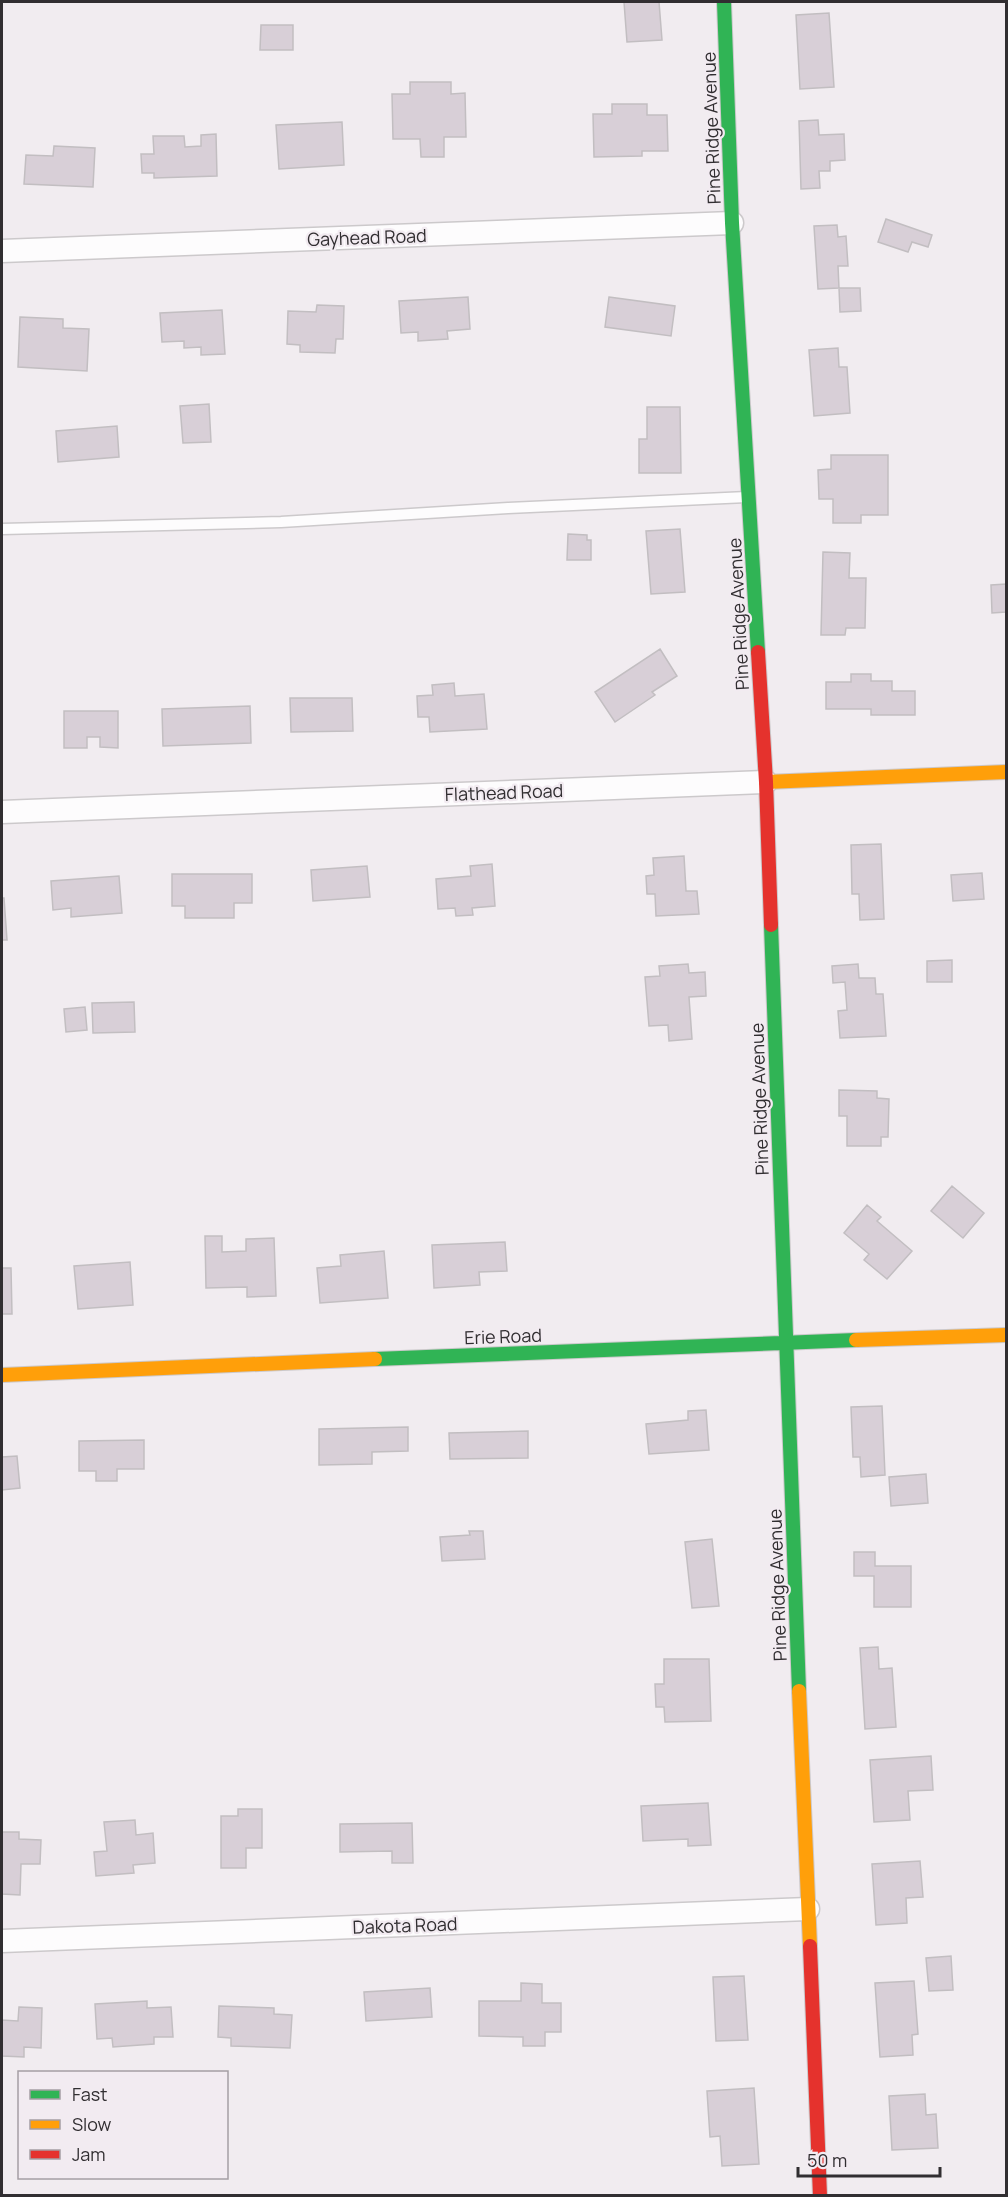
<svg xmlns="http://www.w3.org/2000/svg" width="1008" height="2197" font-family="Manrope,sans-serif">
  <style>
    .building { fill: #d8cfd7; stroke: #c2bec1; stroke-width: 1.5 }
    .lines { fill: none; stroke-linecap: round; stroke-linejoin: round }
    .lane-casing { stroke: #ccc9cb; stroke-width: 13 }
    .street-casing { stroke: #ccc9cb; stroke-width: 25 }
    .fast-casing { stroke: #ccc9cb; stroke-width: 16 }
    .slow-casing { stroke: #ccc9cb; stroke-width: 16 }
    .jam-casing { stroke: #ccc9cb; stroke-width: 16 }
    .lane { stroke: #fdfcfd; stroke-width: 10 }
    .street { stroke: #fdfcfd; stroke-width: 22 }
    .fast { stroke: #30b455; stroke-width: 14 }
    .slow { stroke: #ff9f0a; stroke-width: 14 }
    .jam { stroke: #e5322d; stroke-width: 14 }
    .labels { text-anchor: middle; dominant-baseline: central; stroke-width: 4.5; stroke-linejoin: round; paint-order: stroke }
    .street-label { font-size: 18px; fill: #312e31; stroke: #f2ebf1 }
  </style>
  <rect width="100%" height="100%" fill="#f1ecf0"/>
  <!-- building -->
  <path class="building" d="M624,2H659L662,40L627,42Z
    M829,13L834,87L800,89L796,15Z
    M261,25H293V50H260Z
    M410,82H451V94L465,93L466,137H444V157H421L420,139H393L392,94H410Z
    M612,104H647V115H667L668,151H642V156L594,157L593,114H612Z
    M818,120L819,135L844,134L845,160L830,161V171H819L820,188L801,189L799,121Z
    M342,122L344,165L279,169L276,125Z
    M216,134L217,176L154,178V173H142L141,154H154L153,136H184L185,147L201,146V135Z
    M54,146L95,148L93,187L24,184L26,155L53,156Z
    M886,219L932,235L928,247L912,242L908,252L878,242Z
    M837,225L838,237L846,236L848,266H838L839,288L818,289L814,226Z
    M839,288H860L861,311L840,312Z
    M468,297L470,329L447,331L448,339L418,341V332L401,333L399,301Z
    M609,297L675,306L671,336L605,327Z
    M317,305L344,306L343,339H336L335,353L300,352V345L287,344L288,311L316,312Z
    M222,310L225,354L201,355V347L184,348V341L162,342L160,313Z
    M20,317L63,319V328L89,329L87,371L18,367Z
    M838,348L839,367H847L850,413L814,416L809,350Z
    M209,404L211,442L183,443L180,406Z
    M647,407H680L681,473H639V439H647Z
    M117,426L119,457L58,462L56,431Z
    M831,455H888V515H861V523H833V499H819L818,470L831,469Z
    M680,529L685,592L651,594L646,531Z
    M568,534L587,535V540H591V560H567Z
    M823,552L850,553L849,578H866L865,628H846L845,635H821Z
    M1006,584V612L992,613L991,585Z
    M660,649L677,676L652,692L655,695L615,722L595,692Z
    M851,674H871V681H892V691H915V715H871V709H826V682H851Z
    M454,683L455,696L484,694L487,729L430,732L429,717H418L417,696L433,695L432,685Z
    M290,698H352L353,731L291,732Z
    M250,706L251,743L163,746L162,709Z
    M64,711H118V748L100,747V737H87V748H64Z
    M881,844L884,919L860,920L859,894H852L851,845Z
    M684,856L686,891H697L699,914L656,916L655,894H647L646,876L654,875L653,858Z
    M492,864L495,906L472,908L473,915L456,916L455,908L438,909L436,879L471,876L470,866Z
    M367,866L370,897L313,901L311,870Z
    M982,873L984,899L953,901L951,875Z
    M172,874H252V903H234V918H185V906H172Z
    M119,876L122,913L71,917V908L53,910L51,881Z
    M2,898H4L7,940H2Z
    M952,960V982H927V961Z
    M688,964L689,973L705,972L706,996L689,997L692,1039L669,1041L668,1025L649,1026L645,977L660,976L659,966Z
    M858,964L859,978H875L876,994H883L886,1036L840,1038L838,1011L847,1010L845,982L833,983L832,966Z
    M134,1002L135,1032L93,1033L92,1003Z
    M85,1007L87,1030L66,1032L64,1009Z
    M839,1090L877,1091V1098L889,1099L888,1137H881V1146H847V1116H839Z
    M952,1186L984,1213L963,1238L931,1211Z
    M867,1205L881,1217L877,1221L912,1251L887,1279L864,1260L869,1254L844,1233Z
    M205,1236H222V1252L246,1251V1239L274,1238L276,1296L247,1297V1287L206,1288Z
    M505,1242L507,1271L479,1272L480,1285L434,1288L432,1245Z
    M384,1251L388,1298L320,1303L317,1268L341,1266L340,1255Z
    M130,1262L133,1305L78,1309L74,1266Z
    M2,1268H11L12,1314H2Z
    M882,1406L885,1475L861,1477L860,1457H853L851,1407Z
    M706,1410L709,1450L649,1454L646,1424L688,1420V1411Z
    M408,1427V1451L372,1452V1464L319,1465V1429Z
    M528,1431V1458L450,1459L449,1433Z
    M144,1440V1469H117V1481H96V1471H79V1441Z
    M17,1456L20,1488L2,1490V1457Z
    M926,1474L928,1503L891,1506L889,1477Z
    M469,1531H483L485,1559L442,1561L440,1537L470,1535Z
    M712,1539L719,1606L692,1608L685,1542Z
    M854,1552H875V1566H911V1607H874V1576H854Z
    M878,1647L879,1669L892,1668L896,1727L865,1729L860,1648Z
    M664,1659H709L711,1721L665,1722L664,1707H656L655,1684H664Z
    M931,1756L933,1790L908,1791L910,1820L874,1822L870,1760Z
    M708,1803L711,1845L688,1846V1839L643,1841L641,1806Z
    M238,1809H262V1848H246V1868H221V1816H238Z
    M135,1820L136,1835L153,1833L155,1863L133,1865L134,1873L96,1876L94,1852L107,1851L104,1822Z
    M412,1823L413,1863H392V1851L340,1852V1824Z
    M2,1832H19V1839L41,1840L40,1864H21L20,1895L2,1894Z
    M920,1861L923,1897L906,1898L907,1923L876,1925L872,1864Z
    M951,1956L953,1990L929,1991L926,1958Z
    M744,1976L748,2040L716,2041L713,1977Z
    M914,1981L918,2034L912,2035L913,2055L880,2057L875,1983Z
    M521,1983L542,1984V2003H561V2032H545V2046H523V2037L479,2036V2001H521Z
    M430,1988L432,2017L366,2021L364,1992Z
    M147,2001V2008L171,2007L173,2037H154V2044L113,2047L112,2038L97,2039L95,2004Z
    M219,2006L274,2008V2014L292,2015L290,2048L231,2046V2038L218,2037Z
    M19,2007L42,2008L41,2048L24,2047V2057L2,2056V2020L18,2021Z
    M754,2088L759,2164L722,2166L720,2136L710,2137L707,2091Z
    M925,2094L926,2115L936,2114L938,2148L892,2150L889,2096Z"/>
  <g class="lines">
    <defs>
      <path id="lane" d="M2,529L281,522L508,508L747,497"/>
      <path id="street" d="M2,251L732,223
        M2,812L766,782
        M2,1941L808,1909"/>
      <path id="fast" d="M724,2L732,223L758,652
        M771,925L799,1691
        M375,1359L856,1340"/>
      <path id="slow" d="M766,782L1006,772
        M856,1340L1006,1335
        M2,1375L375,1359
        M799,1691L810,1946"/>
      <path id="jam" d="M758,652L766,782L771,925
        M810,1946L820,2196"/>
    </defs>
    <!-- lane casing -->
    <use href="#lane" class="lane-casing"/>
    <!-- street casing -->
    <use href="#street" class="street-casing"/>
    <!-- fast casing -->
    <use href="#fast" class="fast-casing"/>
    <!-- slow casing -->
    <use href="#slow" class="slow-casing"/>
    <!-- jam casing -->
    <use href="#jam" class="jam-casing"/>
    <!-- lane -->
    <use href="#lane" class="lane"/>
    <!-- street -->
    <use href="#street" class="street"/>
    <!-- fast -->
    <use href="#fast" class="fast"/>
    <!-- slow -->
    <use href="#slow" class="slow"/>
    <!-- jam -->
    <use href="#jam" class="jam"/>
  </g>
  <g class="labels">
    <!-- street labels -->
    <g class="street-label">
      <text transform="translate(711 128) rotate(-92)">Pine Ridge Avenue</text>
      <text transform="translate(367 237) rotate(-2)">Gayhead Road</text>
      <text transform="translate(738 614) rotate(-93)">Pine Ridge Avenue</text>
      <text transform="translate(504 792) rotate(-2)">Flathead Road</text>
      <text transform="translate(759 1099) rotate(-92)">Pine Ridge Avenue</text>
      <text transform="translate(503 1336) rotate(-2)">Erie Road</text>
      <text transform="translate(777 1585) rotate(-92)">Pine Ridge Avenue</text>
      <text transform="translate(405 1925) rotate(-2)">Dakota Road</text>
    </g>
  </g>
  <!-- border -->
  <rect width="1008" height="2197" fill="none" stroke="#312e31" stroke-width="6"/>
  <!-- legend -->
  <rect x="18" y="2071" width="210" height="108" fill="#f2ebf1" stroke="#a59fa4" stroke-width="1.5"/>
  <rect x="30" y="2090" width="30" height="9" fill="#30b455" stroke="#a59fa4" stroke-width="1.5"/>
  <text x="72" y="2101" font-size="18" fill="#312e31">Fast</text>
  <rect x="30" y="2120" width="30" height="9" fill="#ff9f0a" stroke="#a59fa4" stroke-width="1.5"/>
  <text x="72" y="2131" font-size="18" fill="#312e31">Slow</text>
  <rect x="30" y="2150" width="30" height="9" fill="#e5322d" stroke="#a59fa4" stroke-width="1.5"/>
  <text x="72" y="2161" font-size="18" fill="#312e31">Jam</text>
  <!-- scale -->
  <path d="M798 2167v9h142v-9" fill="none" stroke="#312e31" stroke-width="3"/>
  <text x="807" y="2167" font-size="18" fill="#312e31" stroke="#f2ebf1" stroke-width="4.5" paint-order="stroke">50 m</text>
</svg>
